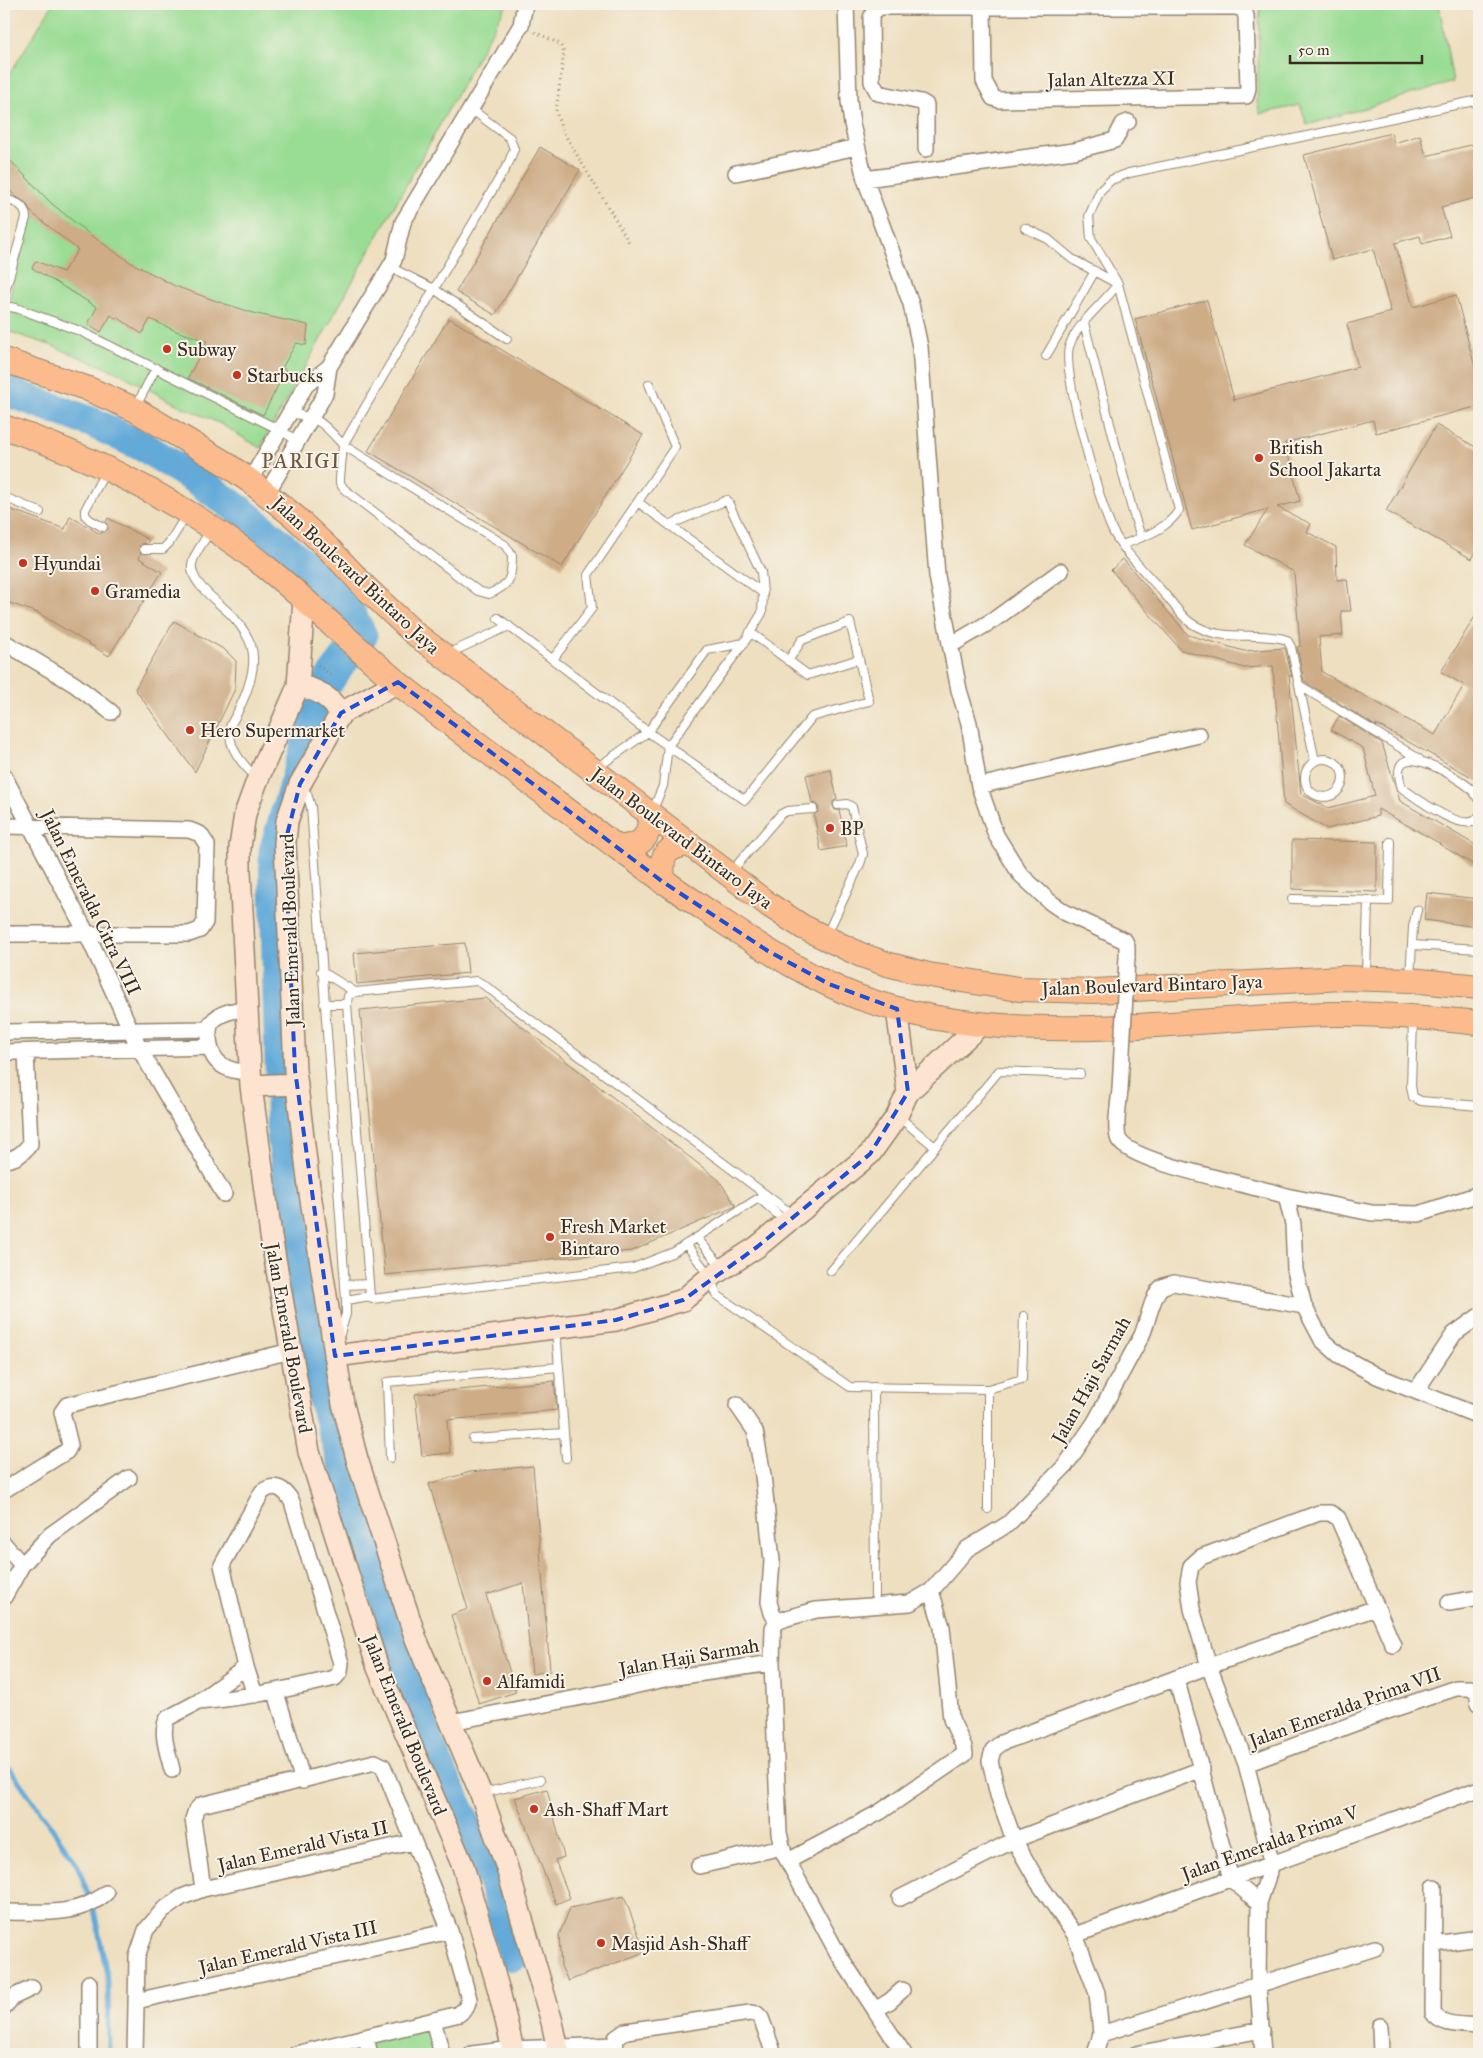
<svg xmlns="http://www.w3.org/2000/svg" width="1483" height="2058" font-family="'IM FELL Great Primer',serif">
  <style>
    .green { fill: #99dc93; stroke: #6a8358 }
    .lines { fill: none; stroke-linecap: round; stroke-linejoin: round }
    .stream { stroke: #63aad9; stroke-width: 5 }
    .river { stroke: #63aad9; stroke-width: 31 }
    .building { fill: #cdac86 }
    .lane-casing { stroke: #94846f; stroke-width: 10 }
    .street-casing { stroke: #94846f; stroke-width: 18 }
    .secondary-casing { stroke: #94846f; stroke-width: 24 }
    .primary-casing { stroke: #94846f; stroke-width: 26 }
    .path { stroke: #94846f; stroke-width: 3; stroke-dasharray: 1 4; stroke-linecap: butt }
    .lane { stroke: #fff; stroke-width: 8 }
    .street { stroke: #fff; stroke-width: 15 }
    .secondary { stroke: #fde4d1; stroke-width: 21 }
    .primary { stroke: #fbbb8d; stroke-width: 24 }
    .street-bridge-casing { stroke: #94846f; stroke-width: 18; stroke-linecap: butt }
    .street-bridge { stroke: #fff; stroke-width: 15 }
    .marked { fill: none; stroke: #1d4ed8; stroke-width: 4; stroke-dasharray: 10 6; stroke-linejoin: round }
    .poi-dot { fill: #c8321e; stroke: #f7f3e8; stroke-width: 2 }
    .labels { text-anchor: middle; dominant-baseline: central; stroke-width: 4; stroke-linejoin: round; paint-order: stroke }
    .street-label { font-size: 19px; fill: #3b2a1e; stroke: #f7f3e8 }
    .poi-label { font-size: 19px; fill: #3b2a1e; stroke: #f7f3e8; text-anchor: start }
    .quarter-label { font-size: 21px; letter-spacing: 1px; fill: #6e5842; stroke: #f7f3e8 }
  </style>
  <rect width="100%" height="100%" fill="#f7f3e8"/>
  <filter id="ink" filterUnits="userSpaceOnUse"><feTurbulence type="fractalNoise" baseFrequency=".02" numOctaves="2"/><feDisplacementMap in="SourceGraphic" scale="10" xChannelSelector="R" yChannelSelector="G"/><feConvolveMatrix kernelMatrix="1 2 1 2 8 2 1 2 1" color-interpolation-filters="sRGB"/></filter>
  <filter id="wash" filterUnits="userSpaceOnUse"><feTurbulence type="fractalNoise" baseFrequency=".0096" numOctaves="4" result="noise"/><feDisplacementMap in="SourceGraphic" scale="20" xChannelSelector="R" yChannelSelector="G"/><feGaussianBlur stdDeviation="1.12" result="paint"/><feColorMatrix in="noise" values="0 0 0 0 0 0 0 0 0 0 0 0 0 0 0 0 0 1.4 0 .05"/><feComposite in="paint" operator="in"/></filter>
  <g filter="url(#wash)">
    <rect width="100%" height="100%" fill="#eedfc0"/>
    <!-- green -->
    <path class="green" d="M53,4H507L260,448L221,424L174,403L119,373L50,345L4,330V322L27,221L19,201L4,189V83Z
      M1260,4H1439L1453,82L1307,125L1300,105L1260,114L1257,102Z
      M433,2020L442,2054H370L366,2038Z"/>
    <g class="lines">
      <!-- stream -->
      <path class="stream" d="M4,1760L77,1864L94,1910L108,1980L109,2054"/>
      <!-- river -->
      <path class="river" d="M4,390L91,422L146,448L201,483L246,515L302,562L349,611L362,636L323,688L274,852L282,1135L318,1382L429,1745L494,1884L514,1956"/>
    </g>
    <g id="blocks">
      <!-- building -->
      <path class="building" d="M1391,133L1394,143L1420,135L1426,156L1479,143V197L1441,207L1450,236L1422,244L1420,236L1395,243L1413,307L1456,295L1479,383V406L1376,433L1373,420L1285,443L1300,501L1277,507L1311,524L1307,532L1336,547L1337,580L1347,579L1351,611H1341L1343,635L1319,637L1322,672L1435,735L1464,685L1441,672L1479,610V781L1376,724L1377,727L1304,681L1297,647L1300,646L1294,572L1245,545L1268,509L1192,530L1135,319L1207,300L1234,400L1358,367L1347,324L1391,312L1373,249L1332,260L1304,155Z
        M540,147L580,170L495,315L456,292Z
        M4,154L51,203L88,233L130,262L175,286L219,302L257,314L308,325L306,345L296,343L282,368L286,370L263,415L188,378L207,341L176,331L150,319L142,334L117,317L116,319L111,315L101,332L88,324L97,307L32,268L36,261L63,272L78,250L31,212L26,203L15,196L4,184Z
        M449,318L643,435L562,567L368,451Z
        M1436,425L1479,449V545L1472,559L1386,511Z
        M4,507L65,529L70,516L100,534L108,529L106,522L108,518L149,540L147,543L142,544L139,547L141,554L139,558L162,572L109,656L38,613L4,601Z
        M1123,559L1188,635L1244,651L1285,648L1292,677L1289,675L1301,794L1328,808L1375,796L1363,748L1331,730L1339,716L1382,743L1400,801L1479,847V868L1439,844H1441L1378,809V816L1327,829L1284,804L1273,666L1245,668L1181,650L1111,570Z
        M174,621L225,650L236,661L235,689L195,772L135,689Z
        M831,770L837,799L833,802V806L835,810H839L847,846L821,851L814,815L818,812L819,808L816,804L812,803L806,775Z
        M1292,840L1377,842V892L1292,889Z
        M1427,893L1479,899V927L1424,920Z
        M465,943L468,973L357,984L354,953Z
        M485,998L719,1180L736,1206L632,1251L385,1275L360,1010Z
        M554,1381L557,1410L447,1420L450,1453L422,1456L415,1394Z
        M533,1466L550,1671L532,1674L523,1583L486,1595L516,1692L479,1704L451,1615L468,1609L429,1484L470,1472Z
        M547,1789L564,1857L555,1860L570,1898L556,1904L515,1798Z
        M624,1896L645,1952L568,1981L561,1966L559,1935L570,1908Z"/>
    </g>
  </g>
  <g filter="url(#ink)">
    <use href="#blocks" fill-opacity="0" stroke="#94846f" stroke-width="1"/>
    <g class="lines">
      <defs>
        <path id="lane" d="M4,199C16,202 25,204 26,218L4,295
          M1025,228L1048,239L1072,259L1116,283
          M390,267L434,289L509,162L514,149L510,138L471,109
          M1118,284C1103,304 1076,324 1069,347C1062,373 1099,499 1111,527C1120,549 1152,579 1168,598C1175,606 1182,617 1191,623C1223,644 1254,630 1287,640L1291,647L1315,761
          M4,306L16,308L80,331L280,430L298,441
          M1084,323L1132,509L1141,537
          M1046,356L1095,271
          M135,408L156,368
          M290,413C320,418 323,423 343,445L505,545L512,556C512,579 510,585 489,594L478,591L344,489L340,483V478L343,445L434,289L507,339
          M4,497L40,512
          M639,503L763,593
          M103,527L90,520L85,515V510L105,472
          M211,530C205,540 194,553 192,564C189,585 224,605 235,619C241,626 248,637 251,645C258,666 247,693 238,711C236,717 230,723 230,728C228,748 242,764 256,777
          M1122,545C1142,537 1167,530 1179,510L1118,284L1091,238L1089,216L1100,191L1111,180L1129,173L1479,100
          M144,549H163L169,543L186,516
          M498,618L648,732L745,800L812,717L869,701L850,622L802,640L788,661
          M750,632L808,675L859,659
          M447,654L509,626
          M553,659L592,608L588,575L675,447L649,384
          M1299,685L1419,759
          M1305 778a19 19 0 1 1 38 0a19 19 0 1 1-38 0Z
          M595,769L648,732L707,650L744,643
          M303,788L307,794L311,807L346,1300V1314L339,1337
          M1479,800C1476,796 1474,791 1470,788C1453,774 1384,733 1402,788C1415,797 1468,838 1479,816
          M652,812L663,786L668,746L744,643L762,613L763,593L761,572L727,500L669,525
          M730,873L781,814L787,811L813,809
          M1292,899L1389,901L1390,842
          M826,936L860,864L863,854L852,807L847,804L838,805
          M1412,945L1479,949
          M321,971L355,992
          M1366,976L1368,900
          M1410,977L1413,927L1417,910
          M324,1004H347
          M1413,1020L1411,1086L1413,1097L1421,1101L1479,1106
          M899,1117L935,1147
          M765,1194L674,1252L633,1268L372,1299L370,1296L347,1004L348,996L355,992L477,981L484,985L765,1194L793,1215
          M759,1198L785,1221
          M697,1238L721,1266
          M686,1244L710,1277L717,1295L850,1387L988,1389L1022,1379L1024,1316
          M831,1271L999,1071L1080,1074
          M345,1285L369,1284
          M346,1300L370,1296
          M556,1330L566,1458
          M874,1387L875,1595
          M988,1389V1509
          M473,1439L564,1433
          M390,1458L387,1382L559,1367
          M483,1793L540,1780"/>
        <path id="street" d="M846,4L849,101L852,124L865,179L911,304L920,347L937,576L959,690L969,723L979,786L996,835L1020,874L1050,902L1066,913L1125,941L1127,946V957
          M926,149V105L921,102L878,93L872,82L871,18L874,11L880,7H1236L1243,9L1246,16L1248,88L1246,96L999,100L993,98L984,81L983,6V4
          M736,173L857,147
          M865,179L1074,151L1115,140L1123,124L1128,122
          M250,481L306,385L329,367L390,267L394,260L403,222L521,25L525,4
          M267,493L325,394L329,367
          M4,642L74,684L111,712
          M951,645L995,619L1061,571
          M4,776L87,934L139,1048L224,1194
          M979,786L1199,735
          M4,826L189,830L200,834L207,845L205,922L200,930L189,934H4
          M248,1008C236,1010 220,1012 212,1022C208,1027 209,1033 209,1038C210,1064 227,1072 251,1072
          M4,1032L209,1029
          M4,1052L209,1047
          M1120,1090C1119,1101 1114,1130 1119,1140C1133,1164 1255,1185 1286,1196L1293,1224L1295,1270L1304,1306L1322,1340L1339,1355L1377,1376L1479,1416
          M4,1160C17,1159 23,1153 30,1144L26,1052
          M1286,1196L1372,1213L1419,1214L1479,1194
          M1416,1391L1454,1334L1479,1316
          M737,1405L755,1431L763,1475L772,1561L769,1602L772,1613L777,1622
          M4,1490L67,1451L70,1445L62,1412L67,1405L291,1351
          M4,1544L22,1565
          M4,1597L22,1565L50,1535L129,1478
          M1449,1603L1479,1598
          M1176,1678L1231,1879L1259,1903
          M276,1693L303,1781
          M198,1702C245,1698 290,1689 335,1678L340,1672L341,1663L292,1502C285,1489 275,1482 262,1492L222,1565L246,1667L255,1695
          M451,1722L598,1694L669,1678L772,1663
          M1246,1764L1385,1712L1456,1688H1470L1477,1693L1479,1703
          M172,1770C169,1756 159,1731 168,1718L198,1702L246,1667
          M788,1861L880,1812L965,1754L964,1747L951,1719L942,1627L931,1591
          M699,1866L782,1847
          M1434,1887L1433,2013C1442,2027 1464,2024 1479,2026
          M203,1889L193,1819L196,1810L201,1805L375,1762L383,1766L450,1931L469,1999L466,2008L459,2014L296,2054
          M900,1898L1014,1840L1202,1769
          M4,1912C38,1912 79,1917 106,1893
          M1075,1935L1479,1789
          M1434,1944L1479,1938
          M89,1983V2054
          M902,1990L890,2001L875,2010L904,2054
          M136,2001L450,1931
          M4,2007L13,1997L32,1988
          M875,2010L837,1952L784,1854L779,1833L772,1663L773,1628L777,1622L787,1618L816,1610L910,1603L931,1591L967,1549L1008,1524L1065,1466L1095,1422L1142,1335C1147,1324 1153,1293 1162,1287C1165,1285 1170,1284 1174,1283L1304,1306
          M433,2020L442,2054
          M1380,2026L1381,2054
          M1101,2034L1375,1948
          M366,2038L370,2054
          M135,2054L137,1957L146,1930L163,1910L182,1897L203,1889L413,1842
          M472,2054L512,2049L615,2045
          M615,2054L616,2038L626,2031L750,2013L757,2014L761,2018L774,2054
          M1095,2054L1101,2034L1097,1993L1075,1935L1038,1882L1014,1840L998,1795L990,1761L993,1750L1001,1743L1209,1666L1376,1608
          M1136,2054L1262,2030
          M1263,2054L1258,1985L1259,1903L1272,1864L1246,1764L1209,1666L1192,1609L1188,1582L1191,1566L1201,1557L1319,1513H1330L1338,1518L1393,1645"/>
        <path id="secondary" d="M304,600L298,686L257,781L245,814L240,847V872L251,1086L271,1236L309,1452L378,1668L463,1866L499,1991L514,2054
          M398,682L341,713L300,784L287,821L285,843L295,1070L309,1187L343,1404L357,1459L416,1639L481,1794L507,1868L552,2022L559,2054
          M298,686C318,689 329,697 341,713
          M897,1009L908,1092
          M251,1086L297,1084
          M335,1356L616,1320L683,1300L710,1277L757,1247L870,1154L897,1116L908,1092L981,1024"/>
        <path id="primary" d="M4,360L86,388L134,409L223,462L250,481L295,517L331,551L365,587L414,633L769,905L803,927L861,955L887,964L929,975L1019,989L1095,991L1343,978L1410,980L1479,987
          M4,427C100,460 187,504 267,568C312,604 353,646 398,683C470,740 545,793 618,848C656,876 695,903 734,929C774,955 814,980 858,997C1001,1049 1157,1022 1305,1015C1363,1012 1421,1017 1479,1023
          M618,848C643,845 648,840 651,815
          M663,882C661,857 662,848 689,844"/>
      </defs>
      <!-- lane casing -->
      <use href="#lane" class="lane-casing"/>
      <!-- street casing -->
      <use href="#street" class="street-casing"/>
      <!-- secondary casing -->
      <use href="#secondary" class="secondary-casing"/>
      <!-- primary casing -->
      <use href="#primary" class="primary-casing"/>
      <!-- path -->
      <path class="path" d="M535,32L560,44L564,53L556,111L561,128L630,244
        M318,665L333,677"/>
      <!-- lane -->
      <use href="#lane" class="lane"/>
      <!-- street -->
      <use href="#street" class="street"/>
      <!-- secondary -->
      <use href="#secondary" class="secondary"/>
      <!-- primary -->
      <use href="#primary" class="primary"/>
      <defs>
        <path id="street-bridge" d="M1120,1090L1127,957"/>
      </defs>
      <!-- street-bridge casing -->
      <use href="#street-bridge" class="street-bridge-casing"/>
      <!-- street-bridge -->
      <use href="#street-bridge" class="street-bridge"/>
    </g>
  </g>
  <!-- marked area -->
  <path class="marked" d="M398,682L663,882L768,951L829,984L897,1009L908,1092L870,1154L757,1247L683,1300L616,1320L335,1356L295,1070L285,843L300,784L341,713Z"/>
  <!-- markers -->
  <g class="poi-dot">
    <circle cx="167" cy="349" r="5"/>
    <circle cx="237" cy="375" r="5"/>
    <circle cx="1259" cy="458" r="5"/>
    <circle cx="23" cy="563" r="5"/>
    <circle cx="95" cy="591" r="5"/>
    <circle cx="190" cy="730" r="5"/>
    <circle cx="830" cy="828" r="5"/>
    <circle cx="550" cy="1237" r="5"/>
    <circle cx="487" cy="1681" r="5"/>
    <circle cx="534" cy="1809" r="5"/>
    <circle cx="601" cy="1943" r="5"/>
  </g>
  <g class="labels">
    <!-- street labels -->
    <g class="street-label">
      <text transform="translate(1111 79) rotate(-1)">Jalan Altezza XI</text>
      <text transform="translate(356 575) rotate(43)">Jalan Boulevard Bintaro Jaya</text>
      <text transform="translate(682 838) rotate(37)">Jalan Boulevard Bintaro Jaya</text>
      <text transform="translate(91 902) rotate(64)">Jalan Emeralda Citra VIII</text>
      <text transform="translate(290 930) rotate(-92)">Jalan Emerald Boulevard</text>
      <text transform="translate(1152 985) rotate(-2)">Jalan Boulevard Bintaro Jaya</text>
      <text transform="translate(289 1338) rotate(80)">Jalan Emerald Boulevard</text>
      <text transform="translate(1091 1380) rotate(-61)">Jalan Haji Sarmah</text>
      <text transform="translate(689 1657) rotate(-10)">Jalan Haji Sarmah</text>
      <text transform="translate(1345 1707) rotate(-20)">Jalan Emeralda Prima VII</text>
      <text transform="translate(405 1725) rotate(68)">Jalan Emerald Boulevard</text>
      <text transform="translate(1270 1843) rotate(-20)">Jalan Emeralda Prima V</text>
      <text transform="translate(303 1846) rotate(-13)">Jalan Emerald Vista II</text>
      <text transform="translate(288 1947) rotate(-13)">Jalan Emerald Vista III</text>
    </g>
    <!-- poi labels -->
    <g class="poi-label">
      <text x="177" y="349">Subway</text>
      <text x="247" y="375">Starbucks</text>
      <text x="1269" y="447">British<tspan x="1269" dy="22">School Jakarta</tspan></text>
      <text x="33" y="563">Hyundai</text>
      <text x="105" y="591">Gramedia</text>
      <text x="200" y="730">Hero Supermarket</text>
      <text x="840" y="828">BP</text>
      <text x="560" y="1226">Fresh Market<tspan x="560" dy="22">Bintaro</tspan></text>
      <text x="497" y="1681">Alfamidi</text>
      <text x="544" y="1809">Ash-Shaff Mart</text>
      <text x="611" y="1943">Masjid Ash-Shaff</text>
    </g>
    <!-- quarter labels -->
    <g class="quarter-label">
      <text x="301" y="461">PARIGI</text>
    </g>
  </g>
  <!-- margin -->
  <rect width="1483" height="2058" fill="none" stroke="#f7f3e8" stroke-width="20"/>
  <!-- scale -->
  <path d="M1290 55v8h132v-8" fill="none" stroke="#3b2a1e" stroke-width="2.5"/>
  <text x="1298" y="55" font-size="15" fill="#3b2a1e" stroke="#f7f3e8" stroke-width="4" paint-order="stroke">50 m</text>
</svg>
